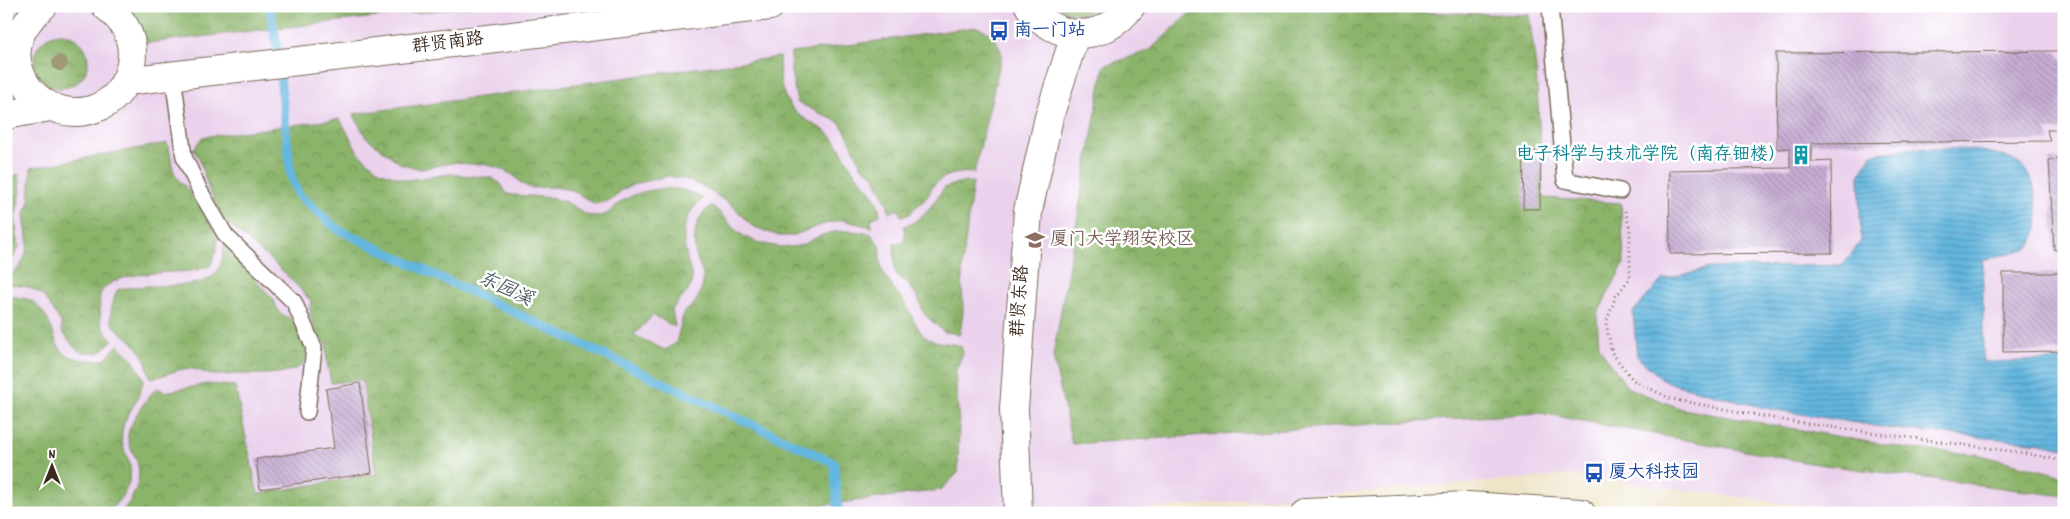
<svg xmlns="http://www.w3.org/2000/svg" width="2070" height="519" font-family="Dekko,'LXGW WenKai TC',sans-serif">
  <style>
    .built { fill: #ead1ec }
    .forest { fill: url(#forest-crowns); stroke: #636f44 }
    .water { fill: url(#water-rules); stroke: #4f707e }
    .lines { fill: none; stroke-linecap: round; stroke-linejoin: round }
    .stream { stroke: #63b6df; stroke-width: 9 }
    .building { fill: url(#building-back-hatch) }
    .lane-casing { stroke: #7a6b59; stroke-width: 18 }
    .street-casing { stroke: #7a6b59; stroke-width: 30 }
    .secondary-casing { stroke: #7a6b59; stroke-width: 30 }
    .path { stroke: #7a6b59; stroke-width: 3; stroke-dasharray: 1 4; stroke-linecap: butt }
    .lane { stroke: #fff; stroke-width: 15 }
    .street { stroke: #fff; stroke-width: 28 }
    .secondary { stroke: #fff; stroke-width: 28 }
    .tree { fill: #9f9979 }
    .labels { text-anchor: middle; dominant-baseline: central; stroke-width: 5; stroke-linejoin: round; paint-order: stroke }
    .transit-label { font-size: 18px; fill: #164399; stroke: #fff; text-anchor: start }
    .street-label { font-size: 18px; fill: #3b2a1e; stroke: #fff }
    .culture-label { font-size: 18px; fill: #0d838f; stroke: #fff; text-anchor: end }
    .education-label { font-size: 18px; fill: #785e54; stroke: #fff; text-anchor: start }
    .water-label { font-size: 19px; font-style: italic; fill: #495b62; stroke: #fff }
  </style>
  <defs>
    <pattern id="forest-crowns" width="20" height="18" patternUnits="userSpaceOnUse" patternTransform="scale(1.25)"><rect width="20" height="18" fill="#8bb46b"/><path d="M2 6a3 3 0 1 1 6 0M12 15a3 3 0 1 1 6 0" fill="none" stroke="#739357"/></pattern>
    <pattern id="water-rules" width="6" height="5" patternUnits="userSpaceOnUse" patternTransform="scale(1.25)"><rect width="6" height="5" fill="#63b6df"/><path d="M0 2.5h6" fill="none" stroke="#5394b4"/></pattern>
    <pattern id="building-back-hatch" width="6" height="6" patternUnits="userSpaceOnUse" patternTransform="scale(1.25)"><rect width="6" height="6" fill="#c7aed5"/><path d="M-1 5l2 2M0 0l6 6M5-1l2 2" fill="none" stroke="#a38eac"/></pattern>
  </defs>
  <rect width="100%" height="100%" fill="#fff"/>
  <filter id="ink" filterUnits="userSpaceOnUse"><feTurbulence type="fractalNoise" baseFrequency=".02" numOctaves="2"/><feDisplacementMap in="SourceGraphic" scale="10" xChannelSelector="R" yChannelSelector="G"/><feConvolveMatrix kernelMatrix="1 2 1 2 8 2 1 2 1" color-interpolation-filters="sRGB"/></filter>
  <filter id="wash" filterUnits="userSpaceOnUse"><feTurbulence type="fractalNoise" baseFrequency=".0096" numOctaves="4" result="noise"/><feDisplacementMap in="SourceGraphic" scale="20" xChannelSelector="R" yChannelSelector="G"/><feGaussianBlur stdDeviation="1.12" result="paint"/><feColorMatrix in="noise" values="0 0 0 0 0 0 0 0 0 0 0 0 0 0 0 0 0 1.4 0 .05"/><feComposite in="paint" operator="in"/></filter>
  <g filter="url(#wash)">
    <rect width="100%" height="100%" fill="#eee4c7"/>
    <!-- built -->
    <path class="built" d="M6,6H2064V513H1860L1572,475L1091,513H6Z"/>
    <!-- forest -->
    <path class="forest" d="M127,6H474L146,43Z
      M1057,6H1099C1086,16 1070,16 1057,6Z
      M1196,7L1529,15L1536,68L1543,198L1621,203L1624,263L1597,315L1599,347L1628,388L1682,409L1909,449L1976,454L2064,476V496L1810,463L1540,413L1072,444L1053,356L1104,66L1150,50Z
      M976,27C991,30 998,41 1002,55L974,173C960,171 942,175 933,186C930,190 930,194 927,197C922,204 914,206 910,214L901,216L898,209L889,213L888,205L873,174L862,167L847,134L840,123L797,102L791,71V53Z
      M34 61a27 27 0 1 1 54 0a27 27 0 1 1-54 0Z
      M779,57C779,87 783,107 810,122C818,127 826,130 832,137C842,148 846,162 855,173C866,186 879,196 880,215L871,219L872,227L841,220L821,225L792,236H779L752,226L733,206L702,186L685,179L668,176L638,183L623,189L612,200L595,204L572,190L554,187L531,188L522,184L513,175L499,168L483,164H467L457,162L421,169L401,164L366,137L353,114Z
      M340,119L359,154L381,172L407,180L450,174L492,178L501,184L507,194C526,197 546,195 565,202C574,205 582,215 592,216C611,217 610,209 622,201C645,187 681,183 703,199C679,218 682,239 689,266C691,272 693,279 691,285C687,295 677,301 672,310L675,327L653,315L634,335L665,350L676,343L684,312C696,305 704,290 703,276C702,267 696,259 695,250C693,234 697,214 712,206C723,213 730,227 742,235C755,244 782,249 798,246C808,244 816,236 826,234C841,229 856,231 871,234L881,247C875,273 894,286 906,305C910,312 918,331 924,336C934,344 950,342 961,346L963,353L955,372L959,423L958,473L941,490L761,513H121C134,498 144,478 136,459C133,452 128,445 128,437C127,426 148,395 157,388L165,392L207,384L235,386L258,494L376,474L362,380L331,383L327,363L326,344C313,334 308,317 311,301L283,271L223,219L209,190L199,158L193,150L202,137Z
      M167,143C173,156 169,163 176,176C180,182 185,186 189,191C197,202 215,227 217,239C218,248 214,257 210,266C204,268 198,270 191,271C171,273 114,271 102,291C98,297 100,303 100,310C101,327 100,326 113,340L99,353L81,352L73,346L62,331L61,322L42,294L28,287L6,284V279L20,267L25,256L28,245L24,215L29,205L31,168Z
      M19,174L21,191L15,218L19,246L13,259L6,265V179Z
      M973,182L962,266L963,312L960,334L944,332L925,315L917,296L907,282L900,278L895,271L894,243L905,241L904,226L911,224L927,212L944,188L957,183Z
      M224,244L274,300C280,321 287,312 296,324C302,332 307,348 306,357C304,377 254,374 240,374C231,374 221,376 213,375C201,373 198,367 183,369C172,371 163,377 150,378C148,370 146,359 141,352C119,323 101,334 117,290C142,282 195,291 213,276C222,268 223,255 224,244Z
      M6,296C14,297 26,297 33,302C68,331 38,363 104,360L118,345L132,358L144,379C142,385 140,391 138,397C132,410 124,418 122,432C120,444 126,452 129,462C135,484 121,499 107,513H6Z"/>
    <!-- water -->
    <path class="water" d="M1916,148C1947,150 2000,145 2024,168C2033,176 2034,189 2036,200C2039,221 2039,230 2029,248L1983,260V362L2064,360V448L2041,443L1887,428L1765,408L1666,382L1637,357L1633,312L1662,280L1710,268L1843,265L1861,241L1859,176L1872,154Z"/>
    <g class="lines">
      <!-- stream -->
      <path class="stream" d="M269,6L276,40L291,176L298,194L337,229L834,463L838,513"/>
    </g>
    <g id="blocks">
      <!-- building -->
      <path class="building" d="M2056,51L2064,62V130H2047L2050,141L1812,143V162L1831,161L1832,253L1670,254L1669,170L1790,168V148L1777,149L1776,53Z
        M1524,152H1541L1540,209H1523Z
        M2064,159V249L2054,250L2049,160Z
        M2003,273H2064V351L2003,352Z
        M360,383L372,473L260,489L256,459L334,448L326,389Z"/>
    </g>
  </g>
  <g filter="url(#ink)">
    <use href="#blocks" fill-opacity="0" stroke="#7a6b59" stroke-width="1"/>
    <g class="lines">
      <defs>
        <path id="lane" d="M1550,6L1565,180L1620,191
          M173,76L184,157L200,191L226,236L294,302L314,348L307,412"/>
        <path id="street" d="M43,6C25,21 12,42 18,66C27,101 64,122 99,107C125,96 138,62 129,36C125,23 116,15 106,6
          M1029,6C1055,43 1105,43 1131,6
          M126,81L770,6
          M6,115L50,107
          M1018,513L1014,409L1028,211L1049,117L1075,35"/>
        <path id="secondary" d="M1305,513L1468,506L1581,513"/>
      </defs>
      <!-- lane casing -->
      <use href="#lane" class="lane-casing"/>
      <!-- street casing -->
      <use href="#street" class="street-casing"/>
      <!-- secondary casing -->
      <use href="#secondary" class="secondary-casing"/>
      <!-- path -->
      <path class="path" d="M1625,211L1630,229V278L1616,296L1606,323L1612,353L1633,380L1671,399L1794,422L2017,452L2064,461"/>
      <!-- lane -->
      <use href="#lane" class="lane"/>
      <!-- street -->
      <use href="#street" class="street"/>
      <!-- secondary -->
      <use href="#secondary" class="secondary"/>
    </g>
    <!-- trees -->
    <circle class="tree" cx="60" cy="63" r="8"/>
  </g>
  <!-- icons -->
  <defs>
    <symbol id="bus-bare" viewBox="-9 -9 18 18"><path d="M-5-6H5V4H4V6H2V4H-2V6H-4V4H-5ZM-3.5-4V0h7V-4ZM-3.5 1.2v1.5H-2V1.2ZM2 1.2v1.5H3.5V1.2Z" fill="#1a4fb4" stroke="#fff" stroke-width="2.5" paint-order="stroke"/></symbol>
    <symbol id="building-bare" viewBox="-9 -9 18 18"><path d="M-4-6H4V6H1V3H-1V6H-4ZM-2.5-4.3h1.7v1.8h-1.7ZM.8-4.3h1.7v1.8H.8ZM-2.5-1h1.7V.8h-1.7ZM.8-1h1.7V.8H.8Z" fill="#0f9aa8" stroke="#fff" stroke-width="2.5" paint-order="stroke"/></symbol>
    <symbol id="university-bare" viewBox="-9 -9 18 18"><path d="M0-5L7-2L0 1L-7-2ZM-4 1L0 2.5L4 1V4Q0 6-4 4Z" fill="#8d6e63" stroke="#fff" stroke-width="2.5" paint-order="stroke"/></symbol>
  </defs>
  <g fill-rule="evenodd">
    <use href="#bus-bare" x="985" y="17" width="28" height="28"/>
    <use href="#building-bare" x="1787" y="141" width="28" height="28"/>
    <use href="#university-bare" x="1021" y="226" width="28" height="28"/>
    <use href="#bus-bare" x="1580" y="459" width="28" height="28"/>
  </g>
  <g class="labels">
    <!-- transit labels -->
    <g class="transit-label">
      <text x="1014" y="31">南一门站</text>
      <text x="1609" y="473">厦大科技园</text>
    </g>
    <!-- street labels -->
    <g class="street-label">
      <text transform="translate(448 44) rotate(-7)">群贤南路</text>
      <text transform="translate(1021 301) rotate(-86)">群贤东路</text>
    </g>
    <!-- culture labels -->
    <g class="culture-label">
      <text x="1786" y="155">电子科学与技术学院（南存钿楼）</text>
    </g>
    <!-- education labels -->
    <g class="education-label">
      <text x="1050" y="240">厦门大学翔安校区</text>
    </g>
    <!-- water labels -->
    <g class="water-label">
      <text transform="translate(505 290) rotate(25)">东园溪</text>
    </g>
  </g>
  <!-- margin -->
  <rect width="2070" height="519" fill="none" stroke="#fff" stroke-width="25"/>
  <!-- north arrow -->
  <g transform="translate(52 466)" stroke="#ffffff" stroke-width="4" paint-order="stroke">
  <path d="M0-4L9 19L0 12L-9 19Z" fill="#3b2a1e"/>
  <text y="-8" font-size="14" font-weight="bold" text-anchor="middle" fill="#3b2a1e">N</text>
  </g>
</svg>
